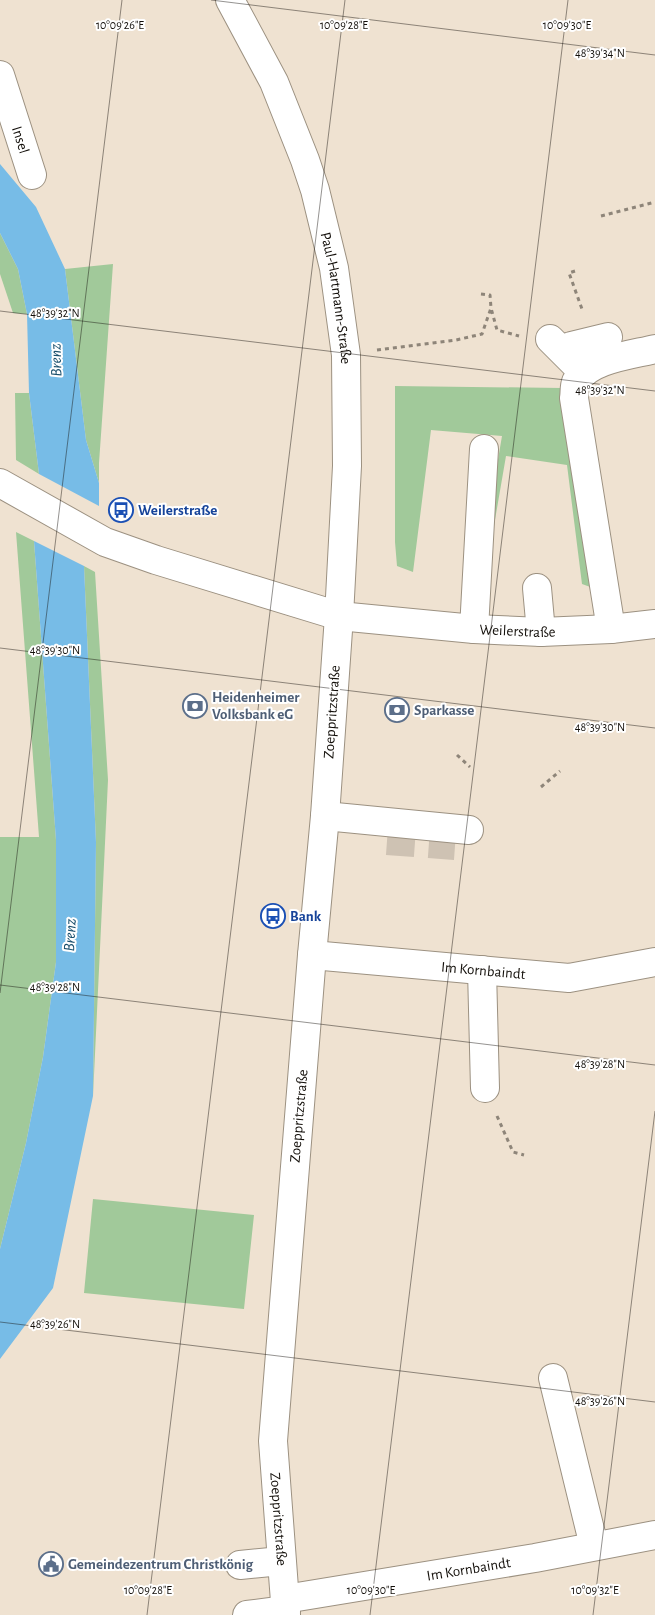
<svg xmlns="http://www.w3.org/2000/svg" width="655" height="1615" font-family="'Alegreya Sans',sans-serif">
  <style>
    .green { fill: #a1c99a }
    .water { fill: #77bce7 }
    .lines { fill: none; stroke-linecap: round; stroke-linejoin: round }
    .minor-tunnel { stroke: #cec2b3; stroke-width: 28; stroke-dasharray: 28 14; stroke-linecap: butt }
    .minor-casing { stroke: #9c9181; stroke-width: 30 }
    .major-casing { stroke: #9c9181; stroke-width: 30 }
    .path { stroke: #8e8579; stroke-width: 3; stroke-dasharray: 4 4; stroke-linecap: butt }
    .minor { stroke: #fff; stroke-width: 28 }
    .major { stroke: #fff; stroke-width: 28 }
    .ticks { fill: none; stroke: #130f0a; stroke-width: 1; stroke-opacity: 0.45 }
    .labels { text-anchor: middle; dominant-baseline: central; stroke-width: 4; stroke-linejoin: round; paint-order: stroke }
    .street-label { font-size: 15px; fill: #130f0a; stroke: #fff }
    .transit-label { font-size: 15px; font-weight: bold; fill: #164399; stroke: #fff; text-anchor: start }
    .service-label { font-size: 15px; font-weight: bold; fill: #4e5e75; stroke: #fff; text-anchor: start }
    .water-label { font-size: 16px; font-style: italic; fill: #1b506d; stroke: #fff }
    .ticks-label { font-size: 12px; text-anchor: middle; fill: #130f0a; stroke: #fff; stroke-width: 4; stroke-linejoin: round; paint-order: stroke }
  </style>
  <rect width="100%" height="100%" fill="#efe2d1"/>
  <!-- green -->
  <path class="green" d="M0,233L18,269L27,314L13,313L0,274Z
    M113,264L99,463V483L86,440L65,269Z
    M395,386L562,388L593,588L582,584L567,465L506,456L491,543L484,542L502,436L431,430L413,572L397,566L395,542Z
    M15,393H29L39,474L16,460Z
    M16,532L34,541L56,840V962L43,1057L26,1143L0,1249V837H39Z
    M84,566L95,572L108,780L93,1096L96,842Z
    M93,1199L254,1215L244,1309L84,1293Z"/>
  <!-- water -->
  <path class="water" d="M0,164L36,207L65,269L86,440L99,483V506L39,474L29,393L27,314L18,269L0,233Z
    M34,541L84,566L96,842L93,1096L53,1288L0,1359V1249L26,1143L43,1057L56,962V840Z"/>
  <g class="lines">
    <!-- minor-tunnel -->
    <path class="minor-tunnel" d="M387,841L455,846"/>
    <defs>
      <g id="minor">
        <path id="s1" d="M0,75L32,175"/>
        <path d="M550,339L579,368"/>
        <path d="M583,373L571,346L608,337"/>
        <path id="s2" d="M0,483L105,542L156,560L339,616L474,629L541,632L611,629L655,624"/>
        <path d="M537,588L541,632"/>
        <path d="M474,629L484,449"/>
        <path d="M611,629L574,398C575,393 574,387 576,382C589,359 631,355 655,349"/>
        <path d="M325,816L469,830"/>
        <path id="s3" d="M312,955L569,978L655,962"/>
        <path d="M482,970L485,1088"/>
        <path d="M553,1378L594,1546"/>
        <path d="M240,1565L281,1561"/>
        <path id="s4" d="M285,1599L535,1558L655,1535"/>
        <path d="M247,1615L286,1610"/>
      </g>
      <g id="major">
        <path id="s5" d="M230,0L274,82L305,160L315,190L334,268L346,355L347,466L339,616L325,816L312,955L273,1441L286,1615"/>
      </g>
    </defs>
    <!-- minor casing -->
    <use href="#minor" class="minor-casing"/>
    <!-- major casing -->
    <use href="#major" class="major-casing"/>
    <!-- path -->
    <path class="path" d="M601,216L655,202
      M575,271L569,273L582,309
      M481,294L490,295L491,308
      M377,350L456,340L482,334L491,308L497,330L519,336
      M457,755L470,767
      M541,787L560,771
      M497,1116L513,1152L524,1155"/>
    <!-- minor -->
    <use href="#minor" class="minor"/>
    <!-- major -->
    <use href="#major" class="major"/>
  </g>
  <!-- ticks -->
  <path class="ticks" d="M211,0L655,55M0,311L655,391M0,648L655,728M0,985L655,1065M0,993L122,0M0,1322L655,1402M147,1615L345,0M370,1615L568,0M593,1615L655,1111"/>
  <!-- icons -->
  <defs>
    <symbol id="bus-ring" viewBox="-11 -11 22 22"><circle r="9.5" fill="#fff" stroke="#1a4fb4" stroke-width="1.5"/><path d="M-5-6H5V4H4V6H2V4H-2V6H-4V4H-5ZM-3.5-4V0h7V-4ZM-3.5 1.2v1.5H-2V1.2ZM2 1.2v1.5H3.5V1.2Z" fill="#1a4fb4"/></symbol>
    <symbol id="bank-ring" viewBox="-11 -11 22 22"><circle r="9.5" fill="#fff" stroke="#5c6f8a" stroke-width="1.5"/><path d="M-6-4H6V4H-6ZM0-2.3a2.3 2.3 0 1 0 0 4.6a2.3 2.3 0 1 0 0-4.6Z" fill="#5c6f8a"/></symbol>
    <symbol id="civic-ring" viewBox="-11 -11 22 22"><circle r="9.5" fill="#fff" stroke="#5c6f8a" stroke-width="1.5"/><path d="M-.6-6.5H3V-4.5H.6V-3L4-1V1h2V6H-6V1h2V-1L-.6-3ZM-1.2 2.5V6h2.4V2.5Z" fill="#5c6f8a"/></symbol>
  </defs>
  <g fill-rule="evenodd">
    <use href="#bus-ring" x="107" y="496" width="28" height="28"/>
    <use href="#bank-ring" x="181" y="692" width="28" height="28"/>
    <use href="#bank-ring" x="383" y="696" width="28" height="28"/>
    <use href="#bus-ring" x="259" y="902" width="28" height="28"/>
    <use href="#civic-ring" x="37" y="1550" width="28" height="28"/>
  </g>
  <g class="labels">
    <!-- street labels -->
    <g class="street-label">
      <text stroke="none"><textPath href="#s1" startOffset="68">Insel</textPath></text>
      <text stroke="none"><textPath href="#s5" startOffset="319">Paul-Hartmann-Straße</textPath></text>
      <text stroke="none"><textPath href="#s2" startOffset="545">Weilerstraße</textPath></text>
      <text transform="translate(332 712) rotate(-86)">Zoeppritzstraße</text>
      <text stroke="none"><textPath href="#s3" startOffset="172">Im Kornbaindt</textPath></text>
      <text transform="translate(299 1116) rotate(-85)">Zoeppritzstraße</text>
      <text stroke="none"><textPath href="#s5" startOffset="1544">Zoeppritzstraße</textPath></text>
      <text stroke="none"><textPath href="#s4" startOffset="186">Im Kornbaindt</textPath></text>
    </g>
    <!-- transit labels -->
    <g class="transit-label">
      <text x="138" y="510">Weilerstraße</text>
      <text x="290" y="916">Bank</text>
    </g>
    <!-- service labels -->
    <g class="service-label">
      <text x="212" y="697">Heidenheimer<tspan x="212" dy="17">Volksbank eG</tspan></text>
      <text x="414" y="710">Sparkasse</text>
      <text x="68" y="1564">Gemeindezentrum Christkönig</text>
    </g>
    <!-- water labels -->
    <g class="water-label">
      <text transform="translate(56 360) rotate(-92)">Brenz</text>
      <text transform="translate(70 935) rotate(-87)">Brenz</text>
    </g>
  </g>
  <g class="ticks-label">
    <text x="120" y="29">10°09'26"E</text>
    <text x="344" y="29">10°09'28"E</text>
    <text x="567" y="29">10°09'30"E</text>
    <text x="600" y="57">48°39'34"N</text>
    <text x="55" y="317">48°39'32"N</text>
    <text x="600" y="394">48°39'32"N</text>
    <text x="55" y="654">48°39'30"N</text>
    <text x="600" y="731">48°39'30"N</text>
    <text x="55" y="991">48°39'28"N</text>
    <text x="600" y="1068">48°39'28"N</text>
    <text x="55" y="1328">48°39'26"N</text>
    <text x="600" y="1405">48°39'26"N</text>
    <text x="148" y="1594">10°09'28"E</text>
    <text x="371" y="1594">10°09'30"E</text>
    <text x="595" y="1594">10°09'32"E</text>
  </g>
</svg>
